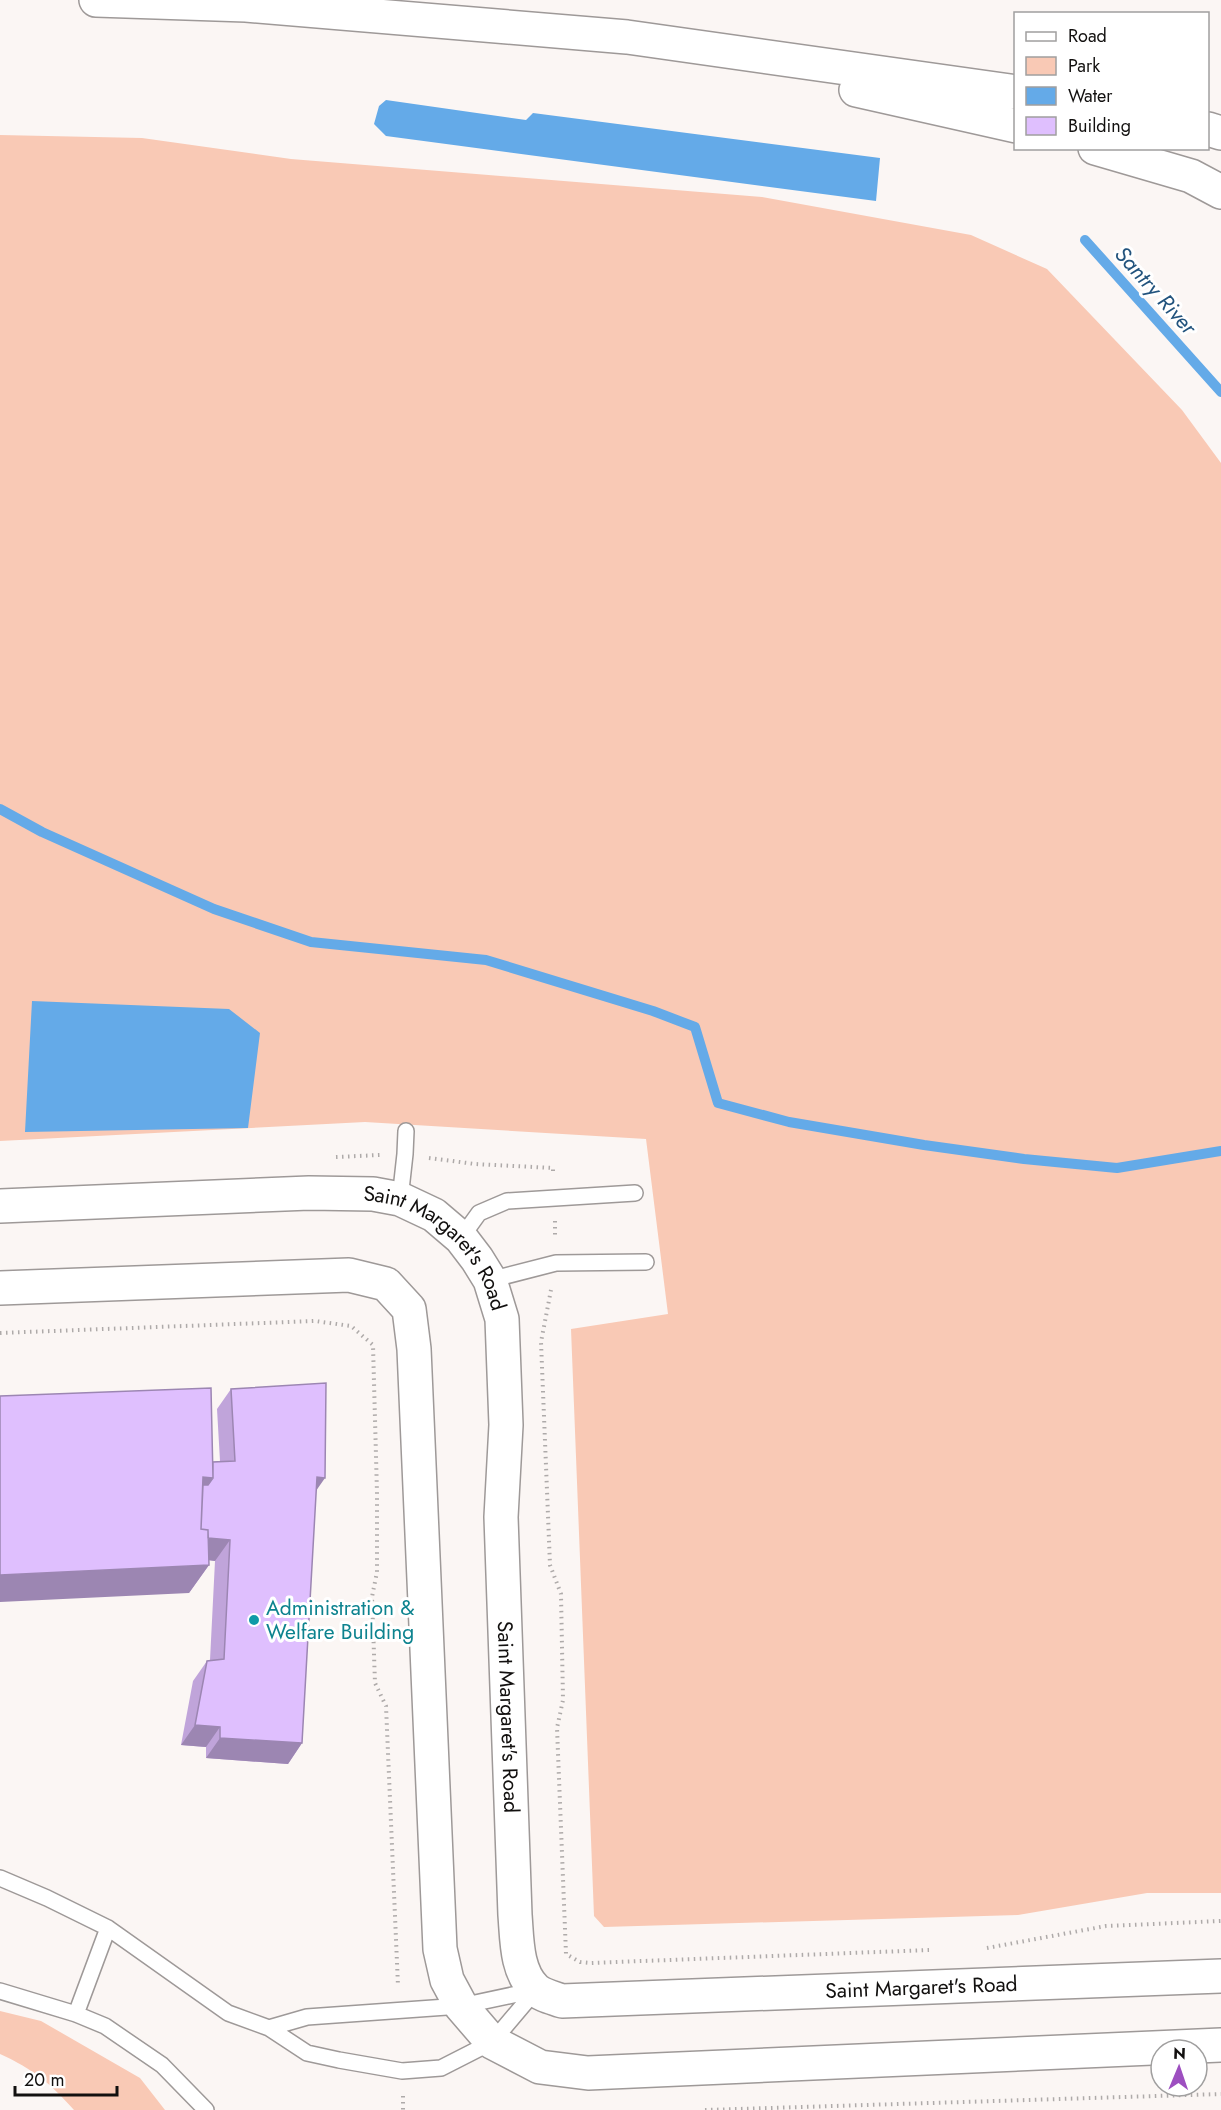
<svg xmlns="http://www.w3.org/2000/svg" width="1221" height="2110" font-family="Jost,sans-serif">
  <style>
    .green { fill: #f9c9b5 }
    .water { fill: #64aae8 }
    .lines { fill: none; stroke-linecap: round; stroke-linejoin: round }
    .stream { stroke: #64aae8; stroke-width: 10 }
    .service-casing { stroke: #9e9998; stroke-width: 18 }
    .secondary-casing { stroke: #9e9998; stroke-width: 36 }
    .motorway-casing { stroke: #9e9998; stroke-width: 36 }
    .path { stroke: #aeaaa9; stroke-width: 4; stroke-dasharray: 1.5 4.5; stroke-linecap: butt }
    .service { stroke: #fff; stroke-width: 15 }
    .secondary { stroke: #fff; stroke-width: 33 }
    .motorway { stroke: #fff; stroke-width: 33 }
    .wall { fill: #c0a4da }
    .shaded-wall { fill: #9c86b2 }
    .building { fill: #dfbffe; stroke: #9c86b2; stroke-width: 1.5 }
    .culture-dot { fill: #0f9aa8; stroke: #fff; stroke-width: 2 }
    .labels { text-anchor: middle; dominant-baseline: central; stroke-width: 6; stroke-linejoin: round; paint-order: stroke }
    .street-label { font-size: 21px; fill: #12100f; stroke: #fff }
    .culture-label { font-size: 21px; fill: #0d838f; stroke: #fff; text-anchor: start }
    .water-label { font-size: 22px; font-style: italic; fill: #22537d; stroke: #fff }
  </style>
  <rect width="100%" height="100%" fill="#fbf6f4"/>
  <!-- green -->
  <path class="green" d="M0,135L142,138L291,159L762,197L971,235L1047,269L1182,410L1221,463V1893H1147L1018,1915L604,1927L594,1916L571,1329L668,1314L646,1139L365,1122L0,1141Z
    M0,2011L41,2021L140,2078L165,2110H74C50,2083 33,2069 0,2054Z"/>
  <!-- water -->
  <path class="water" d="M386,100L526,120L533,113L880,158L876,201L386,136L374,124L379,106Z
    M32,1001L229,1009L260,1033L248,1128L25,1132Z"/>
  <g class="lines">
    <!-- stream -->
    <path class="stream" d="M1085,240L1221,392
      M0,809L42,832L214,909L311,942L486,960L653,1011L695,1027L718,1103L789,1122L924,1145L1024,1159L1117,1168L1221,1151"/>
    <defs>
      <path id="service" d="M400,1199L405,1154L406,1131
        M461,1238L479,1213L507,1201L635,1193
        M490,1280L556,1263L646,1262
        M0,1878L47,1898L108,1928L228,2013L269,2028L307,2053L339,2060L402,2071L441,2068L492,2042L536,1990
        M0,1991L76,2014L105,2026L162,2065L206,2110
        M76,2014L108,1928
        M269,2028L307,2017L461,2006L536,1990"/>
      <g id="secondary">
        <path id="s1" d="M0,1206L309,1193L373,1194L400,1199L434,1215L461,1238L477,1259L490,1280L502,1319L506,1425L501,1517L515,1915C517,1939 516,1971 535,1989C541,1995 554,1998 562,2001L1221,1976"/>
        <path d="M0,1288L349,1275L386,1284L409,1309L414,1349L440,1949L447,1980L461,2006L492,2042L540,2067L588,2073L1221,2045"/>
      </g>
      <path id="motorway" d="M96,0L246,5L627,37L1016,92
        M856,90L1016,126
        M1208,129L1221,133
        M1095,148L1191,176L1221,192"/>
    </defs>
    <!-- service casing -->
    <use href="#service" class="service-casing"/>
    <!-- secondary casing -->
    <use href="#secondary" class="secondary-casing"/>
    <!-- motorway casing -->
    <use href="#motorway" class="motorway-casing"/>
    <!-- path -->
    <path class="path" d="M336,1157L380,1155
      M429,1158L475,1164L553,1168V1175
      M555,1221V1238
      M551,1290L541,1342L550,1565L561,1594L563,1700L557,1728L566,1954L580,1962L591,1963L929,1950
      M0,1333L315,1321L351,1326L373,1345L377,1493V1572L372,1597L375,1683L386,1706L398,1986
      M987,1948L1106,1926L1221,1921
      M403,2096V2110
      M705,2110L1221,2094"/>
    <!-- service -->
    <use href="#service" class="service"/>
    <!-- secondary -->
    <use href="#secondary" class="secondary"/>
    <!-- motorway -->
    <use href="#motorway" class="motorway"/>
  </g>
  <!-- wall -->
  <path class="wall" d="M231,1389L316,1490L302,1743L288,1764L206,1758V1747L181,1745L193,1681L207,1661L210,1660L215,1561L209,1560V1565L189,1593L213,1462L220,1461L217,1409Z"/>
  <!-- shaded-wall -->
  <path class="shaded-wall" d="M203,1477L213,1478L197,1500Z
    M317,1477L325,1478L311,1498Z
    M196,1536L230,1540L215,1561L182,1557Z
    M209,1565L189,1593L0,1602V1575Z
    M195,1725L220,1727L206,1747L181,1745Z
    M220,1738L302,1743L288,1764L206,1758Z"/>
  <!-- building -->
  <path class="building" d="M326,1383L325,1478L317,1477L302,1743L220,1738V1727L195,1725L207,1661L224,1659L230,1540L208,1538V1530L201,1529L203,1485H208L213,1478V1462L235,1461L231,1389Z
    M211,1388L213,1478L203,1477L201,1529L208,1530L209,1565L0,1575V1396Z"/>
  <!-- markers -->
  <circle class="culture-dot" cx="254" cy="1620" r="6"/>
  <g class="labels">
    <!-- street labels -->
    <g class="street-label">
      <text stroke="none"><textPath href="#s1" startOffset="460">Saint Margaret's Road</textPath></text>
      <text stroke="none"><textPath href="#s1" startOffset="964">Saint Margaret's Road</textPath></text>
      <text stroke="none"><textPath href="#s1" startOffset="1630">Saint Margaret's Road</textPath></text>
    </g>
    <!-- culture labels -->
    <g class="culture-label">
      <text x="266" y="1608">Administration &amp;<tspan x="266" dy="24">Welfare Building</tspan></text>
    </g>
    <!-- water labels -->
    <g class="water-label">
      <text transform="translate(1156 290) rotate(48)">Santry River</text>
    </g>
  </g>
  <!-- legend -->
  <rect x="1014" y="12" width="195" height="138" fill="#ffffff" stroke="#a09f9f" stroke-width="1.5"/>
  <rect x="1026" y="32" width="30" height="9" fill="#ffffff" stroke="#a09f9f" stroke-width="1.5"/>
  <text x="1068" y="42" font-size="18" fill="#12100f">Road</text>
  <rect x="1026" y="57" width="30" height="18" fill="#f9c9b5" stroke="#a09f9f" stroke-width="1.5"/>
  <text x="1068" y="72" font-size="18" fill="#12100f">Park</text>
  <rect x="1026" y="87" width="30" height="18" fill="#64aae8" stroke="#a09f9f" stroke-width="1.5"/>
  <text x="1068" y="102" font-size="18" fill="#12100f">Water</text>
  <rect x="1026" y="117" width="30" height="18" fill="#dfbffe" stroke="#a09f9f" stroke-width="1.5"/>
  <text x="1068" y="132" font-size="18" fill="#12100f">Building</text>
  <!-- north arrow -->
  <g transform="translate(1179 2068) rotate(2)"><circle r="28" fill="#ffffff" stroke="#a09f9f" stroke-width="1.5"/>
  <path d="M0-4.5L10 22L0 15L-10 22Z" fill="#9d4fc0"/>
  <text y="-9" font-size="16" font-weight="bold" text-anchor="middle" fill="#12100f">N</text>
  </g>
  <!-- scale -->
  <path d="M15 2086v9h102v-9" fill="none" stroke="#12100f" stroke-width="3"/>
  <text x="24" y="2086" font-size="18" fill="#12100f" stroke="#ffffff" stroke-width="4.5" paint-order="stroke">20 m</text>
</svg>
